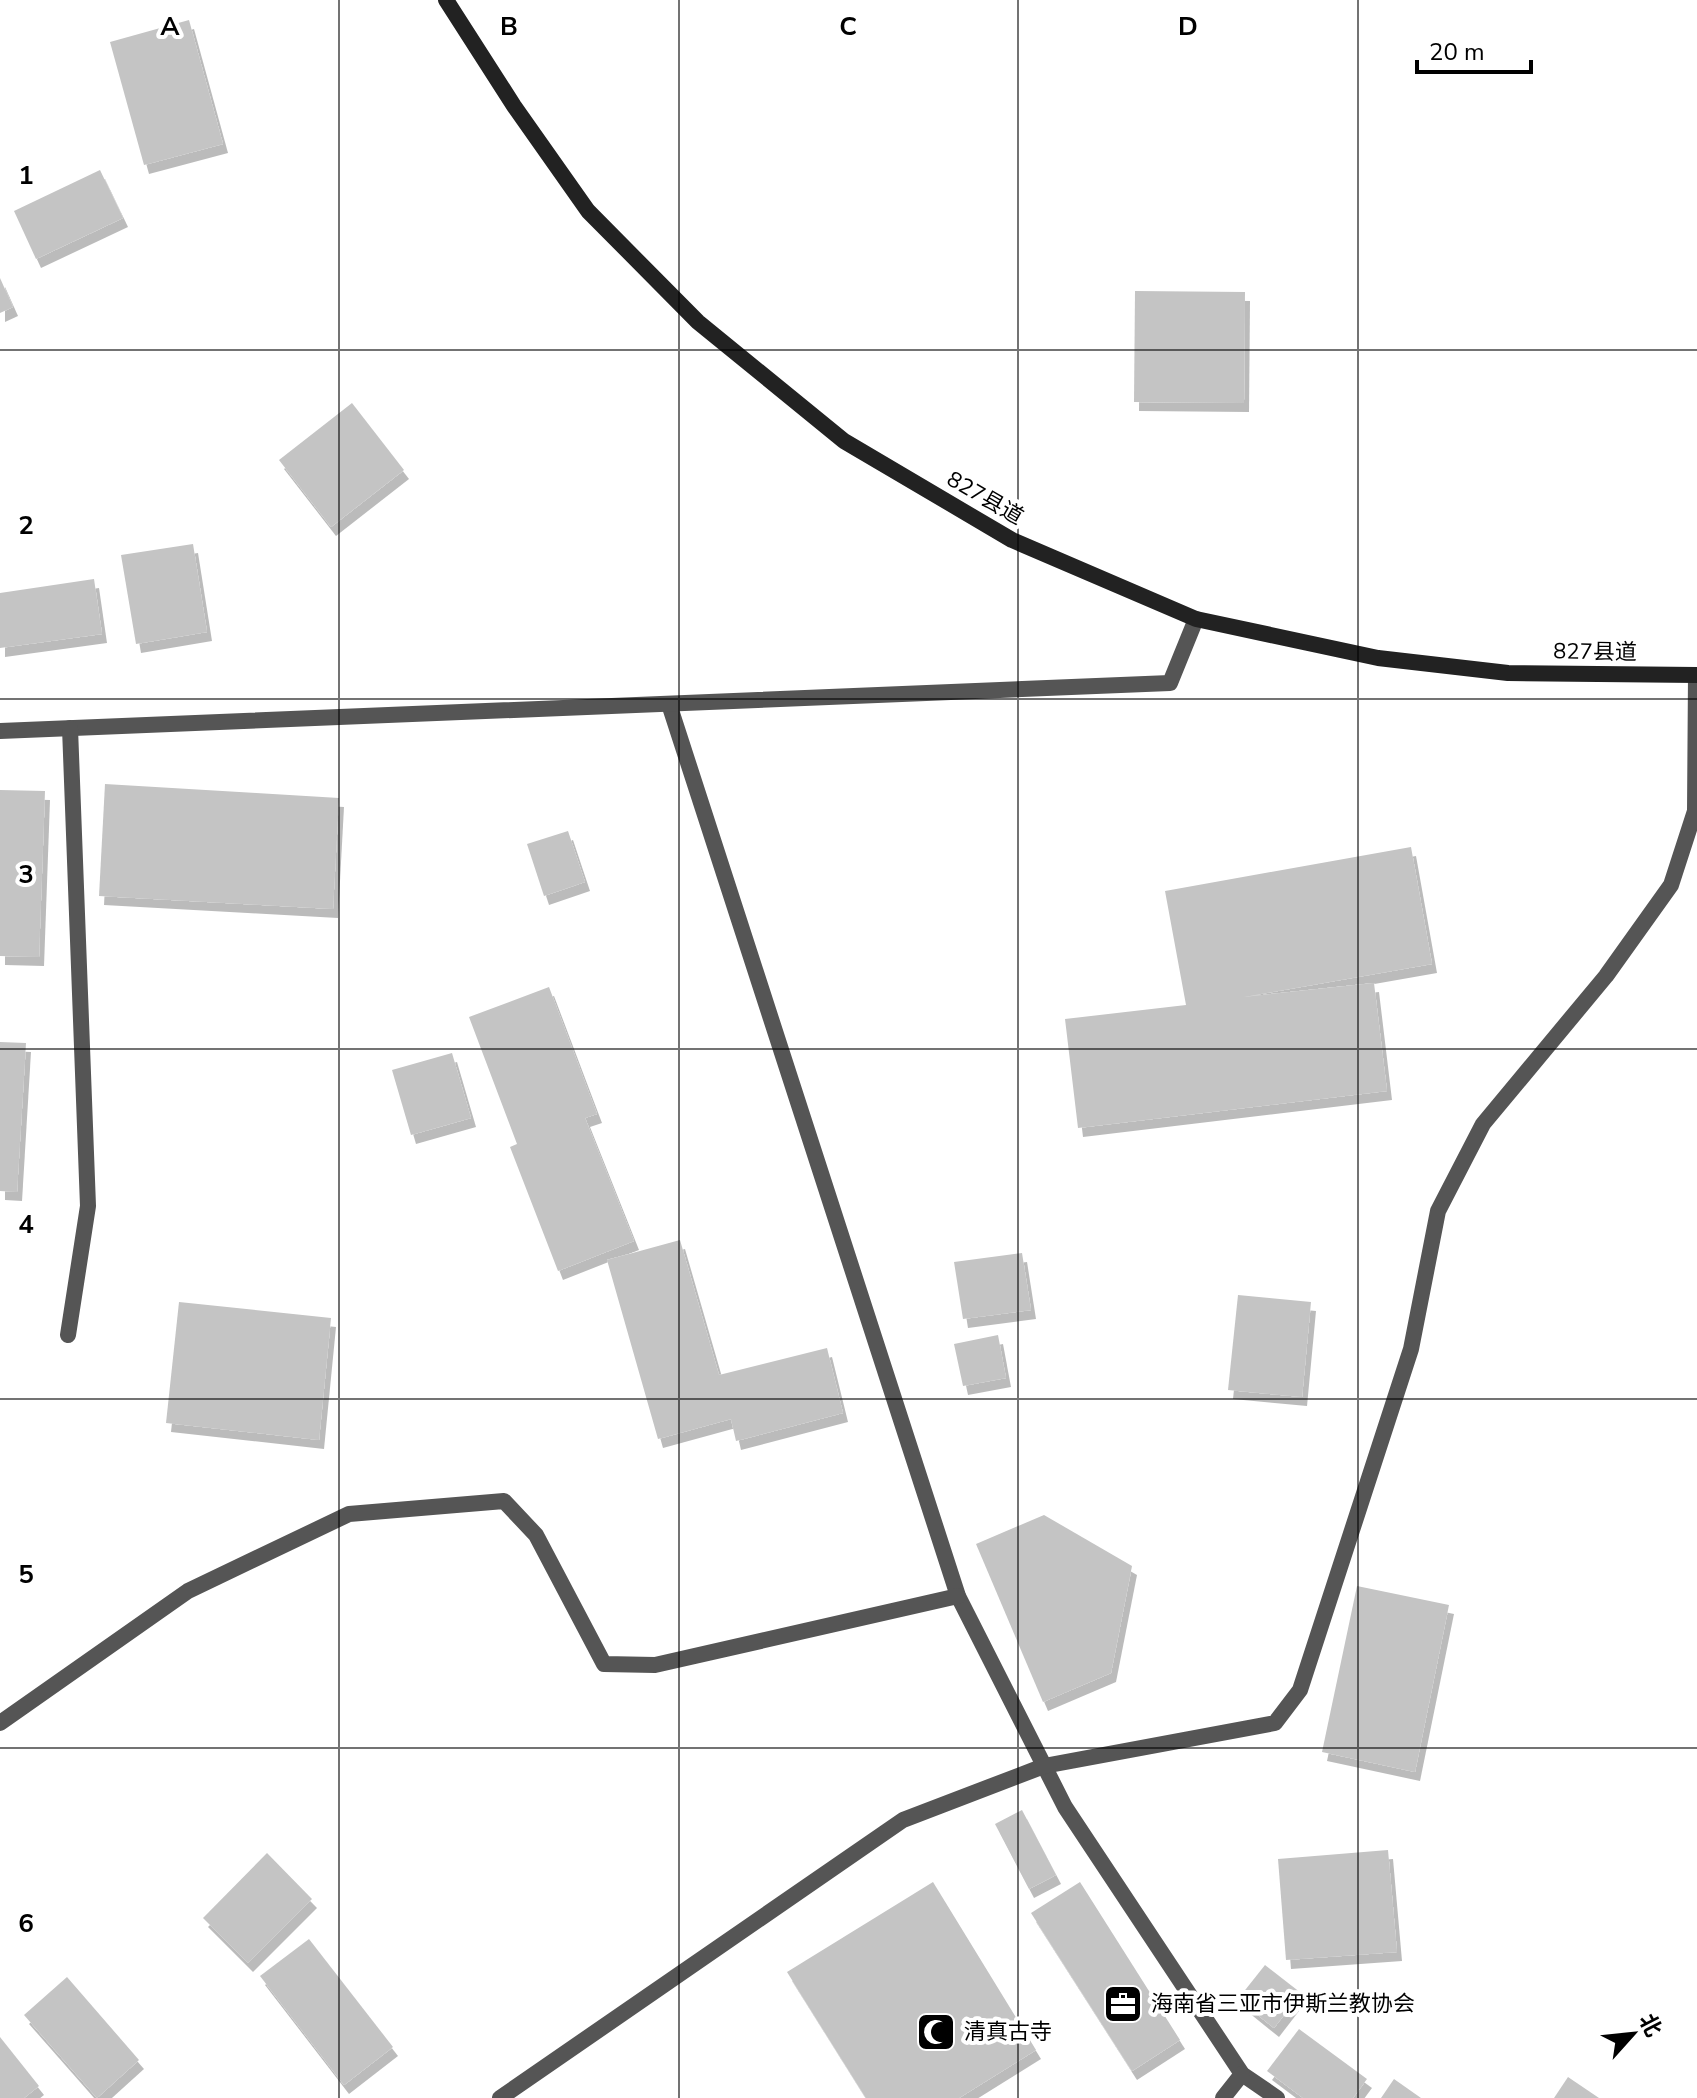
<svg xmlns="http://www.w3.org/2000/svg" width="1697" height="2098" font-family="'Nunito Sans','Noto Sans SC',sans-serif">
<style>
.building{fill:#c4c4c4;filter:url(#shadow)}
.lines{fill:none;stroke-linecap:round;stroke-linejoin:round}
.minor{stroke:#555;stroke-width:16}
.secondary{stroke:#222;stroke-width:16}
.grid{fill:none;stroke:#000;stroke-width:2;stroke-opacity:0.55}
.labels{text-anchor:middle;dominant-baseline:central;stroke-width:8;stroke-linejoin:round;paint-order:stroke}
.street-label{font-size:22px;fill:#000;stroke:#fff}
.poi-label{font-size:22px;fill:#000;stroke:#fff;text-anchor:start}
.grid-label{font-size:26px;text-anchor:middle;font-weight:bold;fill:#000;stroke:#fff;stroke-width:8;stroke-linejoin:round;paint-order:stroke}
</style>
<defs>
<filter id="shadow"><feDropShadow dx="5" dy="9" stdDeviation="0" flood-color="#0004"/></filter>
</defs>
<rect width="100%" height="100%" fill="#fff"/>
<g class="building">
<path d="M189,20L223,144L144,165L110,42Z"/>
<path d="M100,170L123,218L36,259L14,211Z"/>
<path d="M0,278L13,307L0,313Z"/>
<path d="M1135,291L1245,292L1244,403L1134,402Z"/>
<path d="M352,403L404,470L331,527L279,460Z"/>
<path d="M193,544L207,632L136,644L121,555Z"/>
<path d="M94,579L102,634L0,648V593Z"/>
<path d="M105,784L339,798L333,909L99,896Z"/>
<path d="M0,790L45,791L39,957L0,956Z"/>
<path d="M568,831L585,882L544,896L527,844Z"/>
<path d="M1411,847L1432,964L1244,997L1374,983L1387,1091L1078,1128L1065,1019L1186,1005L1165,891Z"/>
<path d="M549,987L597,1114L585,1118L634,1241L558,1271L510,1147L517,1144L469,1017Z"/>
<path d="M0,1042L26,1043L17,1192L0,1191Z"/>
<path d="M452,1053L471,1118L411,1135L392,1070Z"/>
<path d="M680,1240L719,1375L827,1348L843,1413L736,1441L731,1419L658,1439L607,1260Z"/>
<path d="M1022,1253L1031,1310L963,1319L954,1262Z"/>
<path d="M1238,1295L1311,1302L1302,1397L1228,1390Z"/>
<path d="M179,1302L331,1318L319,1440L166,1423Z"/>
<path d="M998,1335L1006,1378L963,1386L954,1344Z"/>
<path d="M1044,1515L1132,1566L1111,1673L1043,1702L976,1544Z"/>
<path d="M1357,1586L1449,1605L1415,1772L1322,1752Z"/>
<path d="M1022,1810L1056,1875L1029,1889L995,1824Z"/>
<path d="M1388,1850L1397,1952L1286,1960L1278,1859Z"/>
<path d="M267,1853L312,1899L248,1963L203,1918Z"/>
<path d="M933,1882L1036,2050L959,2098H866L787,1972Z"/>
<path d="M1080,1882L1180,2040L1132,2071L1031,1913Z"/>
<path d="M309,1939L393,2047L344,2085L260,1976Z"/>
<path d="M1265,1965L1301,1993L1274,2028L1238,1999Z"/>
<path d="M67,1977L139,2060L97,2098L24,2015Z"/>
<path d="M1299,2029L1367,2079L1353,2098H1303L1267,2071Z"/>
<path d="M0,2037L39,2086L24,2098H0Z"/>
<path d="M1568,2077L1599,2098H1554Z"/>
<path d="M1394,2079L1421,2098H1381Z"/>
</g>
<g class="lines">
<g class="minor">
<path d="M669,704L958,1596L1065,1807L1242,2074L1277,2098"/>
<path d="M0,731L1170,683L1196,619"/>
<path d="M68,1335L88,1206L70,728"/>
<path d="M0,1723L188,1591L349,1514L504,1501L536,1535L604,1664L655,1665L958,1596"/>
<path d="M500,2098L903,1820L1044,1766L1275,1723L1300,1690L1411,1349L1438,1211L1483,1124L1606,976L1671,885L1695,811L1696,675"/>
<path d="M1223,2098L1242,2074"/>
</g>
<path class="secondary" d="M446,0L514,106L588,211L698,322L844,441L1012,540L1196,619L1378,658L1508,673L1697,675"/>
</g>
<path class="grid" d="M339,0V2098M679,0V2098M1018,0V2098M1358,0V2098M0,350H1697M0,699H1697M0,1049H1697M0,1399H1697M0,1748H1697"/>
<defs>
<g id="office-square" transform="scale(2)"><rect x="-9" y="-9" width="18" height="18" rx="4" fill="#000" stroke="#fff"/><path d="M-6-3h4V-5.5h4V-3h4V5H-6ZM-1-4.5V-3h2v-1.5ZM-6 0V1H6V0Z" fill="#fff"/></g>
<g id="mosque-square" transform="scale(2)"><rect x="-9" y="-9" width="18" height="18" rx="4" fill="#000" stroke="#fff"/><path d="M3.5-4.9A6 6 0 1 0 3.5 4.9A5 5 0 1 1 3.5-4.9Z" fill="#fff"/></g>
</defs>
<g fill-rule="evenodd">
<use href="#office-square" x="1123" y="2004"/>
<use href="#mosque-square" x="936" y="2032"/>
</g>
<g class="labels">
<g class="street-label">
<text transform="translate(985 498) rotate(30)">827县道</text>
<text transform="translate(1595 652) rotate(1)">827县道</text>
</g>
<g class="poi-label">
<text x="1151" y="2004">海南省三亚市伊斯兰教协会</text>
<text x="964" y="2032">清真古寺</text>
</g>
</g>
<g class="grid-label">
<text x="170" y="35">A</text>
<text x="509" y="35">B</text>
<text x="848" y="35">C</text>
<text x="1188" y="35">D</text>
<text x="26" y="184">1</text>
<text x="26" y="534">2</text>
<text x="26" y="883">3</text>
<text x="26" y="1233">4</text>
<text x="26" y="1583">5</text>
<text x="26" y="1932">6</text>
</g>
<g transform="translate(1633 2034) rotate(63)" stroke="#ffffff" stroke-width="6" paint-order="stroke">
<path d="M0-6L14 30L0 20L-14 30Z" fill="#000000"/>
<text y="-12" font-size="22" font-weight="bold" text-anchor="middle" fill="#000000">北</text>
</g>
<path d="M1417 60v12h114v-12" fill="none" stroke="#000000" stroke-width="4"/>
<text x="1429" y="60" font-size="24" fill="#000000" stroke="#ffffff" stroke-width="6" paint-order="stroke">20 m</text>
</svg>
